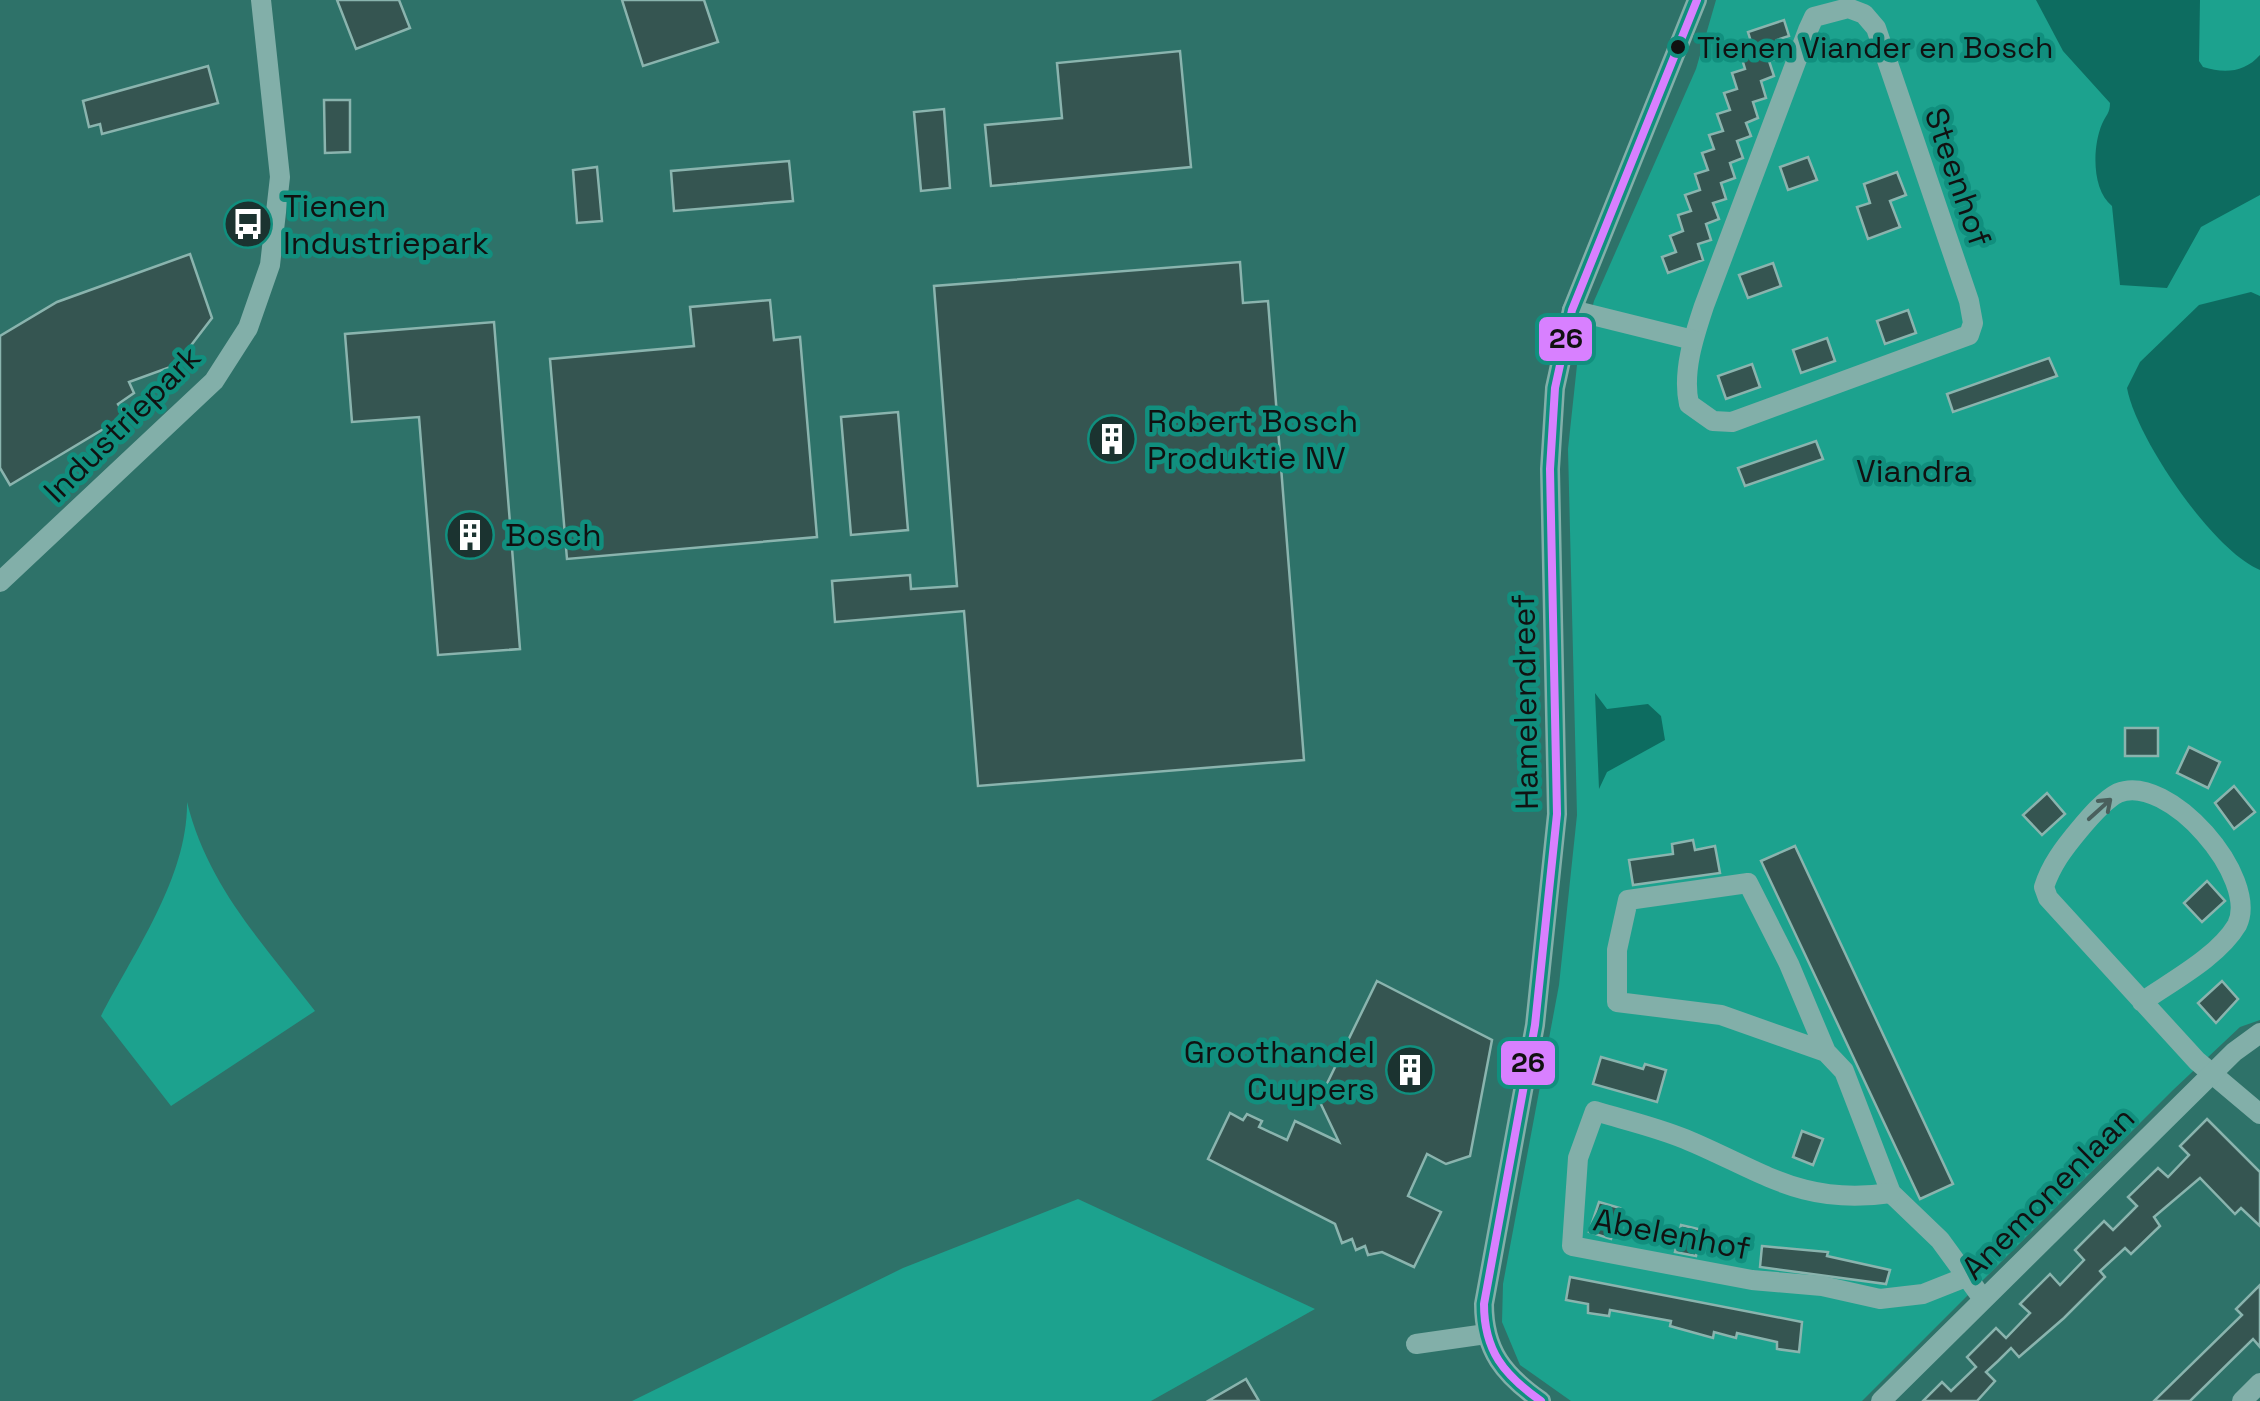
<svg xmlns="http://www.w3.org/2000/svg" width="2260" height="1401" font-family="'Space Grotesk',sans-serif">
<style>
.green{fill:#1ca28e}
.water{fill:#0d6c60}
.building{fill:#355551;stroke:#8ab4ae;stroke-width:2.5}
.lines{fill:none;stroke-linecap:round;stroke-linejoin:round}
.minor{stroke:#82afa9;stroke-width:20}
.bus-1-casing{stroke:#118f7e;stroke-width:15}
.bus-1{stroke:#d880ff;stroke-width:8}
.oneway{stroke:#4a605d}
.bus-dot{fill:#111;stroke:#118f7e;stroke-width:4}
.labels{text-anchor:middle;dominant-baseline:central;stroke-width:9;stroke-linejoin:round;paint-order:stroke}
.bus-label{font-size:30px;fill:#111;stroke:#118f7e;text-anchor:start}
.street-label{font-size:32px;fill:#111;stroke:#118f7e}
.poi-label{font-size:32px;fill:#111;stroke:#118f7e;text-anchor:start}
.park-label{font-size:32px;fill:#111;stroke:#118f7e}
.line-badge{stroke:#118f7e;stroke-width:4}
.pale-badge-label{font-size:28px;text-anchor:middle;font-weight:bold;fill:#111}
</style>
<rect width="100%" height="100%" fill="#2e7269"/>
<g class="green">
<path d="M1716,0H2260V1020L2240,1027L2173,1090L1862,1401H1571L1520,1365L1502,1322L1503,1284L1559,985L1577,815L1568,449L1577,365L1594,301L1696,69Z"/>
<path d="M187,802C208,887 263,943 315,1011L171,1106L101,1016C134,952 188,877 187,802Z"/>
<path d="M1078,1199L1315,1309L1151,1401H632L903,1268Z"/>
</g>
<g class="water">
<path d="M2036,0H2200L2199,61L2203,67C2225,74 2245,72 2260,55V195L2201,227L2167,288L2120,285L2112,206C2092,190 2092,148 2102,124C2106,115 2110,113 2110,103L2063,51Z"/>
<path d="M2251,292L2260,296V570C2213,551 2136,438 2127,388L2140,362L2199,305Z"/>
<path d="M1595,693L1607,709L1648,704L1661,716L1665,740L1607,772L1599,789Z"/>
</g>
<g class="building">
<path d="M337,0H399L410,28L356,49Z"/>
<path d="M622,0H704L718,42L643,66Z"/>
<path d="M1784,20L1789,36L1777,40L1781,57L1769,61L1774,76L1761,81L1766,98L1753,102L1758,118L1746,123L1751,136L1737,141L1743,158L1730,163L1735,178L1721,183L1726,199L1713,203L1719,219L1706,224L1711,240L1698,244L1703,260L1668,273L1662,257L1676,252L1670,236L1683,231L1678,215L1691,211L1685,195L1700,190L1695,174L1708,170L1702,153L1714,149L1709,135L1723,131L1717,114L1730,110L1724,93L1737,89L1732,73L1745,69L1740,52L1753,48L1748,32Z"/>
<path d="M1180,51L1191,167L991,186L985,125L1062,118L1057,63Z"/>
<path d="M208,66L218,103L102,134L100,124L89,127L83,101Z"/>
<path d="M324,100H350V152L325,153Z"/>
<path d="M944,109L950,188L921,191L914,112Z"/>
<path d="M1808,157L1817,180L1788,190L1780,167Z"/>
<path d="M789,161L793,201L674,211L671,171Z"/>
<path d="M597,167L602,221L577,223L573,170Z"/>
<path d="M1897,172L1906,195L1890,201L1900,227L1868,239L1857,207L1870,203L1864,184Z"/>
<path d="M190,254L212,318L176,365L129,382L134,393L118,404L125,416L10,485L0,468V336L57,302Z"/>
<path d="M1240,262L1243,303L1268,301L1304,760L978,786L964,611L835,622L832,581L910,575L911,589L957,586L934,286Z"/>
<path d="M1773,263L1781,286L1748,298L1739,275Z"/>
<path d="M770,300L774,340L800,337L817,537L567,559L550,359L694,346L690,307Z"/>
<path d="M1908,310L1916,333L1885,344L1877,321Z"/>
<path d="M494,322L520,649L438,655L419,417L352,422L345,334Z"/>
<path d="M1827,338L1835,361L1801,373L1793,350Z"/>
<path d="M2049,358L2057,376L1953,412L1947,394Z"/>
<path d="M1752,364L1760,387L1726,399L1718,376Z"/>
<path d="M898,412L908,530L851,535L841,417Z"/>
<path d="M1816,441L1823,459L1745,486L1738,468Z"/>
<rect x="2125" y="728" width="33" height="28"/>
<path d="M2189,747L2220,762L2208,788L2177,773Z"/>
<path d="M2234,786L2255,812L2234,829L2215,803Z"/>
<path d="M2047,793L2065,814L2042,835L2023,815Z"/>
<path d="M1693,840L1695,850L1715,846L1720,873L1633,885L1629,860L1673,854L1672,844Z"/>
<path d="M1795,846L1953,1184L1920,1199L1761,861Z"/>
<path d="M2207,881L2225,901L2202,922L2184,903Z"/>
<path d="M1377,981L1492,1040L1470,1156L1446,1164L1427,1154L1408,1196L1441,1212L1414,1267L1382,1252L1368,1255L1365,1246L1356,1250L1352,1239L1342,1243L1335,1224L1208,1159L1230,1113L1243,1120L1247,1114L1262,1121L1259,1127L1287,1140L1295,1121L1339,1142L1319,1100Z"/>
<path d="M2222,981L2238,999L2216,1023L2198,1003Z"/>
<path d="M1601,1057L1643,1069L1645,1064L1666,1070L1657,1102L1593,1084Z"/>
<path d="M2207,1119L2260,1172V1226L2241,1208L2235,1214L2200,1178L2154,1217L2160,1226L2131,1254L2125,1248L2100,1271L2105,1277L2064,1318L2019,1357L2011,1348L1998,1361L1986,1372L1995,1381L1977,1401H1923L1942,1382L1951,1391L1976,1367L1967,1357L1996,1328L2006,1338L2030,1313L2020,1304L2050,1274L2060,1285L2084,1260L2075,1250L2104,1221L2113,1230L2137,1206L2128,1197L2158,1168L2168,1177L2189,1155L2180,1146Z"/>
<path d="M1802,1131L1823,1139L1813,1165L1793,1157Z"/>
<path d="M1599,1202L1620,1208L1611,1239L1589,1232Z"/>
<path d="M1681,1225L1702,1230L1696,1256L1675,1252Z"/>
<path d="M1762,1246L1828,1252L1827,1256L1890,1270L1886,1284L1760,1267Z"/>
<path d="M1570,1277L1802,1322L1799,1352L1777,1349V1342L1737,1333L1736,1338L1714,1332L1713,1338L1670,1326L1671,1321L1610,1310L1609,1316L1588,1313V1304L1566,1300Z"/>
<path d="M2260,1285V1347L2253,1339L2190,1401H2154L2242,1315L2236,1309Z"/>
<path d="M1246,1379L1259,1401H1208Z"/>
</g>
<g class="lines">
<g class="minor">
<path d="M1848,8L1864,14L1876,28L1969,301L1973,323L1969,335L1732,422L1713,421L1689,404C1682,372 1694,336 1704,306L1808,30L1814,17Z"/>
<path d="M1572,310L1693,340"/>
<path d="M0,582L214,381L248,328L270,265L280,177L261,0"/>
<path d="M2142,1002C2172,981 2218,957 2237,925C2260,878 2168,772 2118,793C2104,800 2089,818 2079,830C2064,848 2051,865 2044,887L2048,898L2197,1061L2260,1114"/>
<path d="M1826,1052L1721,1015L1617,1002V950L1628,900L1748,883L1789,964L1826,1052L1844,1071L1891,1193L1940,1240L1983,1299"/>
<path d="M1891,1193C1801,1206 1762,1171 1685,1139C1656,1127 1625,1120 1595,1111L1578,1158L1572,1246L1752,1280L1822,1286L1880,1299L1923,1294L1966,1277"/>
<path d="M1416,1344L1486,1334"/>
<path d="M1541,1401C1504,1375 1484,1351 1484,1304L1535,1025L1557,814L1550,469L1555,388L1572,310L1697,0"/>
<path d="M1881,1401L2234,1052L2260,1033"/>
<path d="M2242,1401L2260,1383"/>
</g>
<g class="bus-1-casing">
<path id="bus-1" d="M1541,1401C1504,1375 1484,1351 1484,1304L1535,1025L1557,814L1550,469L1555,388L1572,310L1697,0"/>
</g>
<use href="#bus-1" class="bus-1"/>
</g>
<defs><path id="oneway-shaft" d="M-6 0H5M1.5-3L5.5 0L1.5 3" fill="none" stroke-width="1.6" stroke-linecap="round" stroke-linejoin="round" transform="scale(2.5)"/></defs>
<use class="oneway" href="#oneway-shaft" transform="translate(2100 809) rotate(-42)"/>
<defs>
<g id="bus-disc" transform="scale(2.5)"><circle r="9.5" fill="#1b3330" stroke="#118f7e"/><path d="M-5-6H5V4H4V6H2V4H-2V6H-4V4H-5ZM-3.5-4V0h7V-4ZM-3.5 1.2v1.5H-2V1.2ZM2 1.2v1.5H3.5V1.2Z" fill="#fff"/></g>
<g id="building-disc" transform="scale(2.5)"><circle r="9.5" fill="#1b3330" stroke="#118f7e"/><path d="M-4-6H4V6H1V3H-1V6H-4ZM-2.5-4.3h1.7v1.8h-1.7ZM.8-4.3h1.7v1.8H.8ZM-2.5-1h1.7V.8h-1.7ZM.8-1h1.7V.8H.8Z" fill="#fff"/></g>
</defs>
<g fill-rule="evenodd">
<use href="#bus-disc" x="248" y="224"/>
<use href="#building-disc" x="1112" y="439"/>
<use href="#building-disc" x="470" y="535"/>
<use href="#building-disc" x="1410" y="1070"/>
</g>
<circle class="bus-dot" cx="1678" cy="47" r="9"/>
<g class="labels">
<g class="bus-label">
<text x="1697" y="47">Tienen Viander en Bosch</text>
</g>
<g class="street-label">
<text transform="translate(1958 177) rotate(71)">Steenhof</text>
<text transform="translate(122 424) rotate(-45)">Industriepark</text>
<text transform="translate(1525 702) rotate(-91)">Hamelendreef</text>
<text transform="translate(2048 1193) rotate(-45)">Anemonenlaan</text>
<text transform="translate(1672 1234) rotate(11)">Abelenhof</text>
</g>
<g class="poi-label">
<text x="283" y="206">Tienen<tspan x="283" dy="37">Industriepark</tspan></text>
<text x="1147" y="421">Robert Bosch<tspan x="1147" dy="37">Produktie NV</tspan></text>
<text x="505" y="535">Bosch</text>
<text x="1375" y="1052" text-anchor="end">Groothandel<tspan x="1375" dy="37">Cuypers</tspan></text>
</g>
<g class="park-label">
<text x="1914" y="471">Viandra</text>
</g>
</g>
<g class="line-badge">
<rect x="1537" y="315" width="57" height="48" rx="10" fill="#d880ff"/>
<rect x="1499" y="1039" width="58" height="48" rx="10" fill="#d880ff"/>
</g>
<g class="pale-badge-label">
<text x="1566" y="348">26</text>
<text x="1528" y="1072">26</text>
</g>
</svg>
